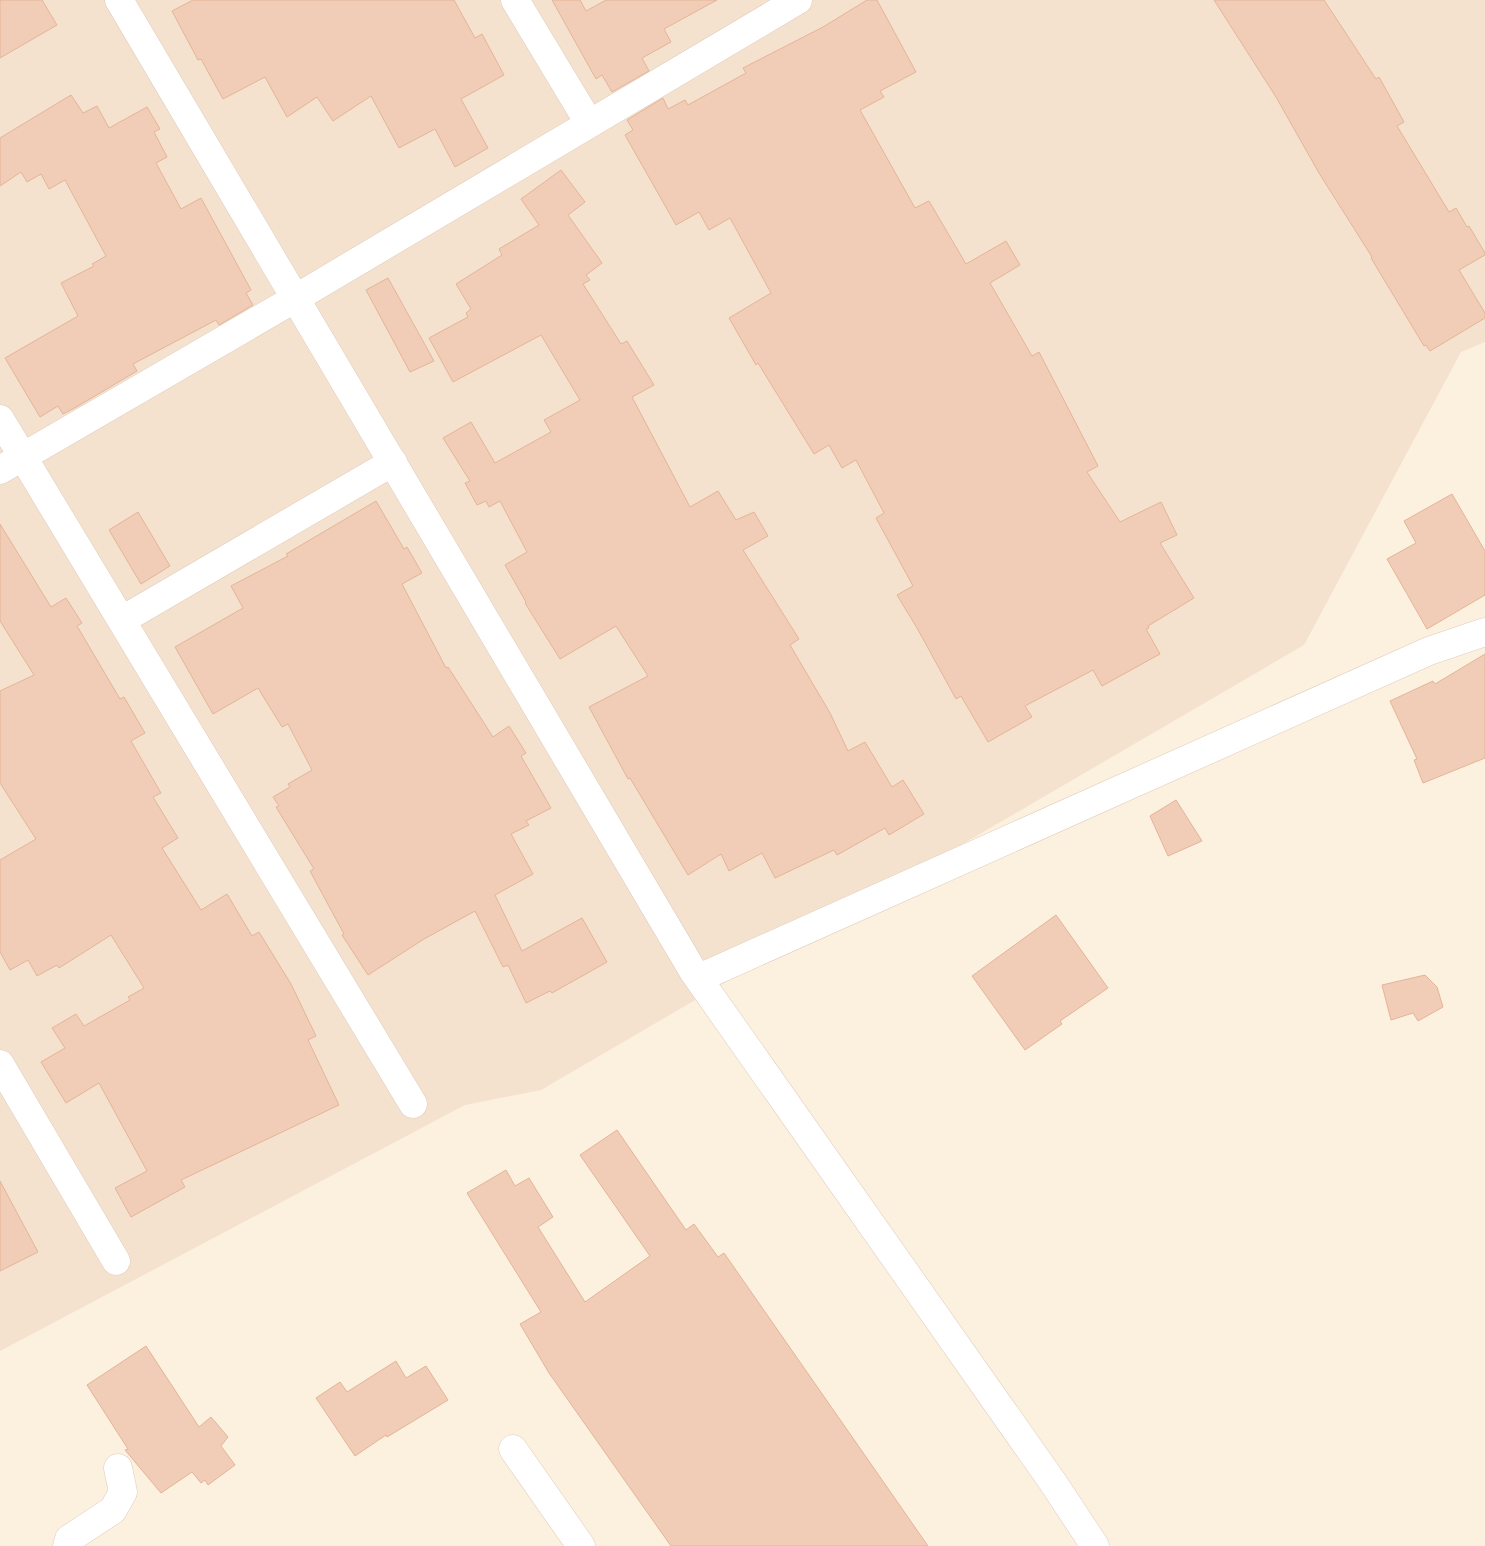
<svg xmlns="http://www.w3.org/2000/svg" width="1485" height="1546" font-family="Roboto,sans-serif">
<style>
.residential{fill:#f4e2ce}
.building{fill:#f1cdb7;stroke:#e4b497}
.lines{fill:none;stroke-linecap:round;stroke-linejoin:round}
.minor-casing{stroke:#e0ccbc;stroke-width:29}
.minor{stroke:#fff;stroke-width:28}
</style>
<rect width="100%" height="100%" fill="#fcf0df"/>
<path class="residential" d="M0,0H1485V342L1461,352L1304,645L541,1090L465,1105L0,1351Z"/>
<g class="building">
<path d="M0,0H42L57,25L0,58Z"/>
<path d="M193,0H454L475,38L482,34L504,75L461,99L488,148L455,167L435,129L399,148L371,96L333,121L317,97L287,117L265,77L223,99L201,59L198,60L172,11Z"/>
<path d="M552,0H580L586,11L606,0H717L664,29L671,42L642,58L649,71L612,92L602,75L596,79Z"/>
<path d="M867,0H877L916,72L880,91L884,97L860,110L915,208L929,201L966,264L1006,241L1020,265L990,283L1032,356L1039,352L1098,466L1087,472L1120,522L1161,502L1177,535L1160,543L1194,598L1148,626L1149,628L1146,629L1160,654L1102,686L1093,670L1025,706L1032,717L988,742L961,696L956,699L917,628L897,595L913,586L876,518L884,513L856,460L842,468L829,445L814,454L758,363L756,365L729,318L771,293L730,218L709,230L699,212L676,225L625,135L633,130L627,120L663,98L668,109L685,100L688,105L746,73L743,68L823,27Z"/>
<path d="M1214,0H1324L1376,79L1379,77L1404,122L1397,126L1449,212L1456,208L1467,227L1469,226L1485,253V255L1459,270L1485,313V318L1430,351L1426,345L1424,346L1371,258L1372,257L1319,173L1276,97Z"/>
<path d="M71,95L83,113L97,106L109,128L147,107L160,129L154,132L167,157L156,163L181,209L201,198L251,290L246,293L253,305L219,325L216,320L133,364L137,371L78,406L63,414L58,406L40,417L5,358L78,316L61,283L94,266L92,264L106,256L65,180L49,189L41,174L27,182L21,172L0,186V138Z"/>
<path d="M561,170L585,202L568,215L602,263L586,275L590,280L583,284L621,344L627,341L654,385L632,397L690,507L718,491L736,520L754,512L768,536L743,550L799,639L790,645L830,713L848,751L865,742L892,787L903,780L924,814L889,835L885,828L837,855L834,850L775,878L762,853L729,871L721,854L688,875L630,778L628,779L589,707L648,676L616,626L560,659L525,603L526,602L505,565L527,552L500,501L489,507L486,501L477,505L465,483L470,481L443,438L471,422L495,463L551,432L544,420L580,400L541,335L453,382L429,338L468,317L466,313L471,309L456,284L502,255L499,249L539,225L521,199Z"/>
<path d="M388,278L434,361L410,372L366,290Z"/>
<path d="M1452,494L1485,551V595L1427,629L1387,559L1416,543L1404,521Z"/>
<path d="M376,501L404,549L407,547L422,573L402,584L446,668L448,667L493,737L509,726L526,753L521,756L551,808L526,821L529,825L511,834L533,874L495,895L522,951L582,918L607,962L552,993L550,991L526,1003L508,965L503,967L475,911L424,939L368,975L342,935L344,934L310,871L314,869L276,807L279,806L273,797L290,787L288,784L312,770L288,724L282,727L258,688L213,714L175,647L243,608L231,586L288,556L286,554Z"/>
<path d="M138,512L170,566L141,584L109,530Z"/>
<path d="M0,524L51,607L66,598L82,623L77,626L120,699L124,697L145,733L131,741L161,793L153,797L178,838L162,848L201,910L227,894L252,936L259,932L291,984L316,1036L308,1040L339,1105L181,1180L185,1187L131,1217L115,1188L147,1171L99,1083L66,1103L41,1062L65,1048L52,1028L76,1014L84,1026L130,1000L128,997L144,988L111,935L59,968L57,965L37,976L28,960L10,970L0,952V860L36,839L0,783V691L34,675L0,621Z"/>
<path d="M1485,654V758L1423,783L1414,760L1417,759L1390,701L1433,681L1435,684Z"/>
<path d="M1176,800L1202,841L1168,856L1150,816Z"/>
<path d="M1056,915L1108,988L1060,1021L1062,1024L1025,1050L972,976Z"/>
<path d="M1425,975L1437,987L1443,1007L1418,1021L1413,1013L1391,1020L1382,985Z"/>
<path d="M617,1130L686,1230L694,1224L718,1257L724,1253L928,1546H671L549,1373L520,1324L541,1312L467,1193L506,1170L515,1186L529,1178L553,1217L538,1227L585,1302L650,1256L580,1155Z"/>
<path d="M0,1181L38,1252L0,1271Z"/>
<path d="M146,1346L199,1427L211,1417L228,1437L221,1446L235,1465L208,1485L205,1480L201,1483L192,1472L161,1493L125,1450L128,1449L87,1385Z"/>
<path d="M396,1361L406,1378L426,1366L448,1400L387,1437L386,1435L355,1456L316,1398L340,1382L347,1392Z"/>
</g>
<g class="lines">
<g class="minor-casing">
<g id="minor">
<path d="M119,0L693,971L1052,1481L1095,1546"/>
<path d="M515,0L589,123"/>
<path d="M0,419L413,1104"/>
<path d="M0,470L296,298L798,0"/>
<path d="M122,620L393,462"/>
<path d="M699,978L1429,651L1485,632"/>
<path d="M0,1064L116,1261"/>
<path d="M513,1449L581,1546"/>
<path d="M67,1546L69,1539L113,1510L123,1492L118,1468"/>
</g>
</g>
<use href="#minor" class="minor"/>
</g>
</svg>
